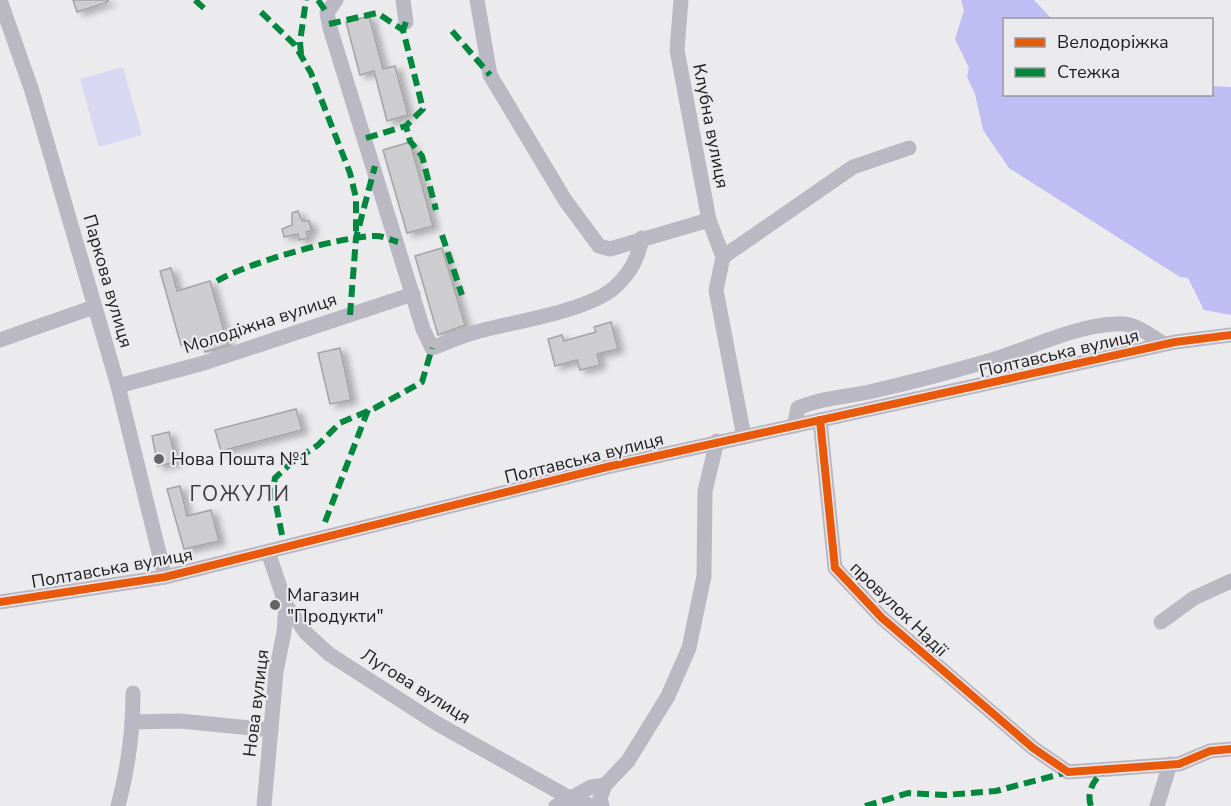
<svg xmlns="http://www.w3.org/2000/svg" width="1231" height="806" font-family="'Nunito Sans',sans-serif">
<style>
.green{fill:#d8d8f2}
.water{fill:#c0bdf4}
.building{fill:#cdcdcf;stroke:#a4a4a6;stroke-width:1.5;filter:url(#shadow)}
.lines{fill:none;stroke-linecap:round;stroke-linejoin:round}
.minor{stroke:#b9b8c3;stroke-width:15}
.quiet{stroke:#00873e;stroke-width:6;stroke-dasharray:12 6;stroke-linecap:butt}
.cycleway-casing{stroke:#eaeaee;stroke-width:11}
.cycleway{stroke:#e8590c;stroke-width:8}
.poi-dot{fill:#656566;stroke:#eaeaee;stroke-width:2}
.labels{text-anchor:middle;dominant-baseline:central;stroke-width:4.5;stroke-linejoin:round;paint-order:stroke}
.street-label{font-size:18px;fill:#1d1d1e;stroke:#eaeaee}
.poi-label{font-size:18px;fill:#1d1d1e;stroke:#eaeaee;text-anchor:start}
.quarter-label{font-size:21px;letter-spacing:1.5px;fill:#3e3e41;stroke:#eaeaee}
</style>
<defs>
<filter id="shadow"><feDropShadow dx="6" dy="3.5" stdDeviation="3" flood-color="#0004"/></filter>
</defs>
<rect width="100%" height="100%" fill="#ebebed"/>
<path class="green" d="M123,67L142,135L99,147L80,79Z"/>
<path class="water" d="M961,0H1034L1052,19L1004,20V94H1212V86L1231,87V315L1204,310L1188,278L1180,277L1009,168L983,130L975,94L967,77L969,68L955,39L964,10Z"/>
<g class="building">
<path d="M73,0H108V2L77,12Z"/>
<path d="M369,16L383,69L395,66L408,115L387,121L374,71L360,75L346,22Z"/>
<path d="M410,142L433,226L407,233L383,150Z"/>
<path d="M298,211L302,221H309L312,230L306,232L308,238L299,240L298,234L284,237L282,229L292,225V213Z"/>
<path d="M442,248L465,325L438,335L415,256Z"/>
<path d="M171,268L177,291L210,281L228,345L205,352L201,339L181,345L160,271Z"/>
<path d="M611,322L618,349L597,354L600,365L580,370L577,360L555,366L548,339L562,335L564,341L596,332L594,327Z"/>
<path d="M340,348L351,400L330,404L318,353Z"/>
<path d="M296,409L302,430L221,451L215,430Z"/>
<path d="M169,432L176,462L158,466L152,436Z"/>
<path d="M180,486L187,516L211,510L219,541L184,549L167,489Z"/>
</g>
<g class="lines">
<g class="minor">
<path d="M0,0L32,91L118,386L165,577"/>
<path d="M336,0L327,13L330,28L423,329L432,348C446,343 461,336 476,332C511,322 591,311 616,286C631,272 638,258 642,238"/>
<path d="M403,0L406,22"/>
<path d="M477,0L490,75L565,200L599,246L610,249L709,220"/>
<path d="M681,0L677,50L709,220L723,257L716,290L744,437"/>
<path d="M723,257L853,167L909,148"/>
<path d="M0,340L94,307"/>
<path d="M118,386L204,363L413,294"/>
<path d="M820,420L835,568L882,618L1033,748L1068,772L1179,764L1210,751L1231,749"/>
<path d="M794,426L798,408C821,398 845,397 869,392C908,383 947,373 985,362C1028,350 1071,326 1116,324C1137,322 1147,335 1165,344"/>
<path d="M268,552L286,605L306,633L329,654L436,723L568,797L592,806"/>
<path d="M0,602L165,577L607,467L1175,342L1231,335"/>
<path d="M1161,622L1194,598L1231,581"/>
<path d="M133,722L180,721L271,730"/>
<path d="M118,806C128,769 133,731 133,693"/>
<path d="M264,806L276,672L284,632L286,605"/>
<path d="M556,806L591,787L605,785"/>
<path d="M602,806L600,798L605,785L628,761L668,696L689,648L704,576L705,491L717,441"/>
<path d="M1157,806L1170,764"/>
</g>
<g class="quiet">
<path d="M195,0L208,12"/>
<path d="M318,0L327,13"/>
<path d="M261,12L295,45L311,73L350,173L356,198V238"/>
<path d="M406,22L403,30L423,109L406,126L410,141L422,156L436,210"/>
<path d="M329,24L377,13L403,30"/>
<path d="M452,31L490,75"/>
<path d="M301,54L300,42L306,0"/>
<path d="M366,138L406,126"/>
<path d="M442,235L462,295"/>
<path d="M217,281C247,263 341,236 376,236C383,236 391,240 398,242"/>
<path d="M350,315L356,238L375,166"/>
<path d="M325,522L368,410"/>
<path d="M282,535L273,489L275,478L291,463L318,445L340,423L375,408L422,382L432,348"/>
<path d="M865,806L908,793L945,795L996,791L1068,772"/>
<path d="M1091,806C1086,792 1094,779 1105,770"/>
</g>
<g class="cycleway-casing">
<g id="cycleway">
<path d="M820,420L835,568L882,618L1033,748L1068,772L1179,764L1210,751L1231,749"/>
<path d="M0,602L165,577L607,467L1175,342L1231,335"/>
</g>
</g>
<use href="#cycleway" class="cycleway"/>
</g>
<g class="poi-dot">
<circle cx="159" cy="459" r="6"/>
<circle cx="275" cy="605" r="6"/>
</g>
<g class="labels">
<g class="street-label">
<text transform="translate(711 126) rotate(79)">Клубна вулиця</text>
<text transform="translate(108 281) rotate(74)">Паркова вулиця</text>
<text transform="translate(260 323) rotate(-18)">Молодіжна вулиця</text>
<text transform="translate(1059 353) rotate(-13)">Полтавська вулиця</text>
<text transform="translate(584 458) rotate(-14)">Полтавська вулиця</text>
<text transform="translate(112 568) rotate(-10)">Полтавська вулиця</text>
<text transform="translate(899 609) rotate(44)">провулок Надії</text>
<text transform="translate(416 686) rotate(32)">Лугова вулиця</text>
<text transform="translate(256 703) rotate(-83)">Нова вулиця</text>
</g>
<g class="poi-label">
<text x="171" y="459">Нова Пошта №1</text>
<text x="287" y="595">Магазин<tspan x="287" dy="21">"Продукти"</tspan></text>
</g>
<g class="quarter-label">
<text x="240" y="494">ГОЖУЛИ</text>
</g>
</g>
<rect x="1003" y="18" width="210" height="78" fill="#eaeaee" stroke="#98989b" stroke-width="1.5"/>
<rect x="1015" y="38" width="30" height="9" fill="#e8590c" stroke="#98989b" stroke-width="1.5"/>
<text x="1057" y="48" font-size="18" fill="#1d1d1e">Велодоріжка</text>
<rect x="1015" y="68" width="30" height="9" fill="#00873e" stroke="#98989b" stroke-width="1.5"/>
<text x="1057" y="78" font-size="18" fill="#1d1d1e">Стежка</text>
</svg>
